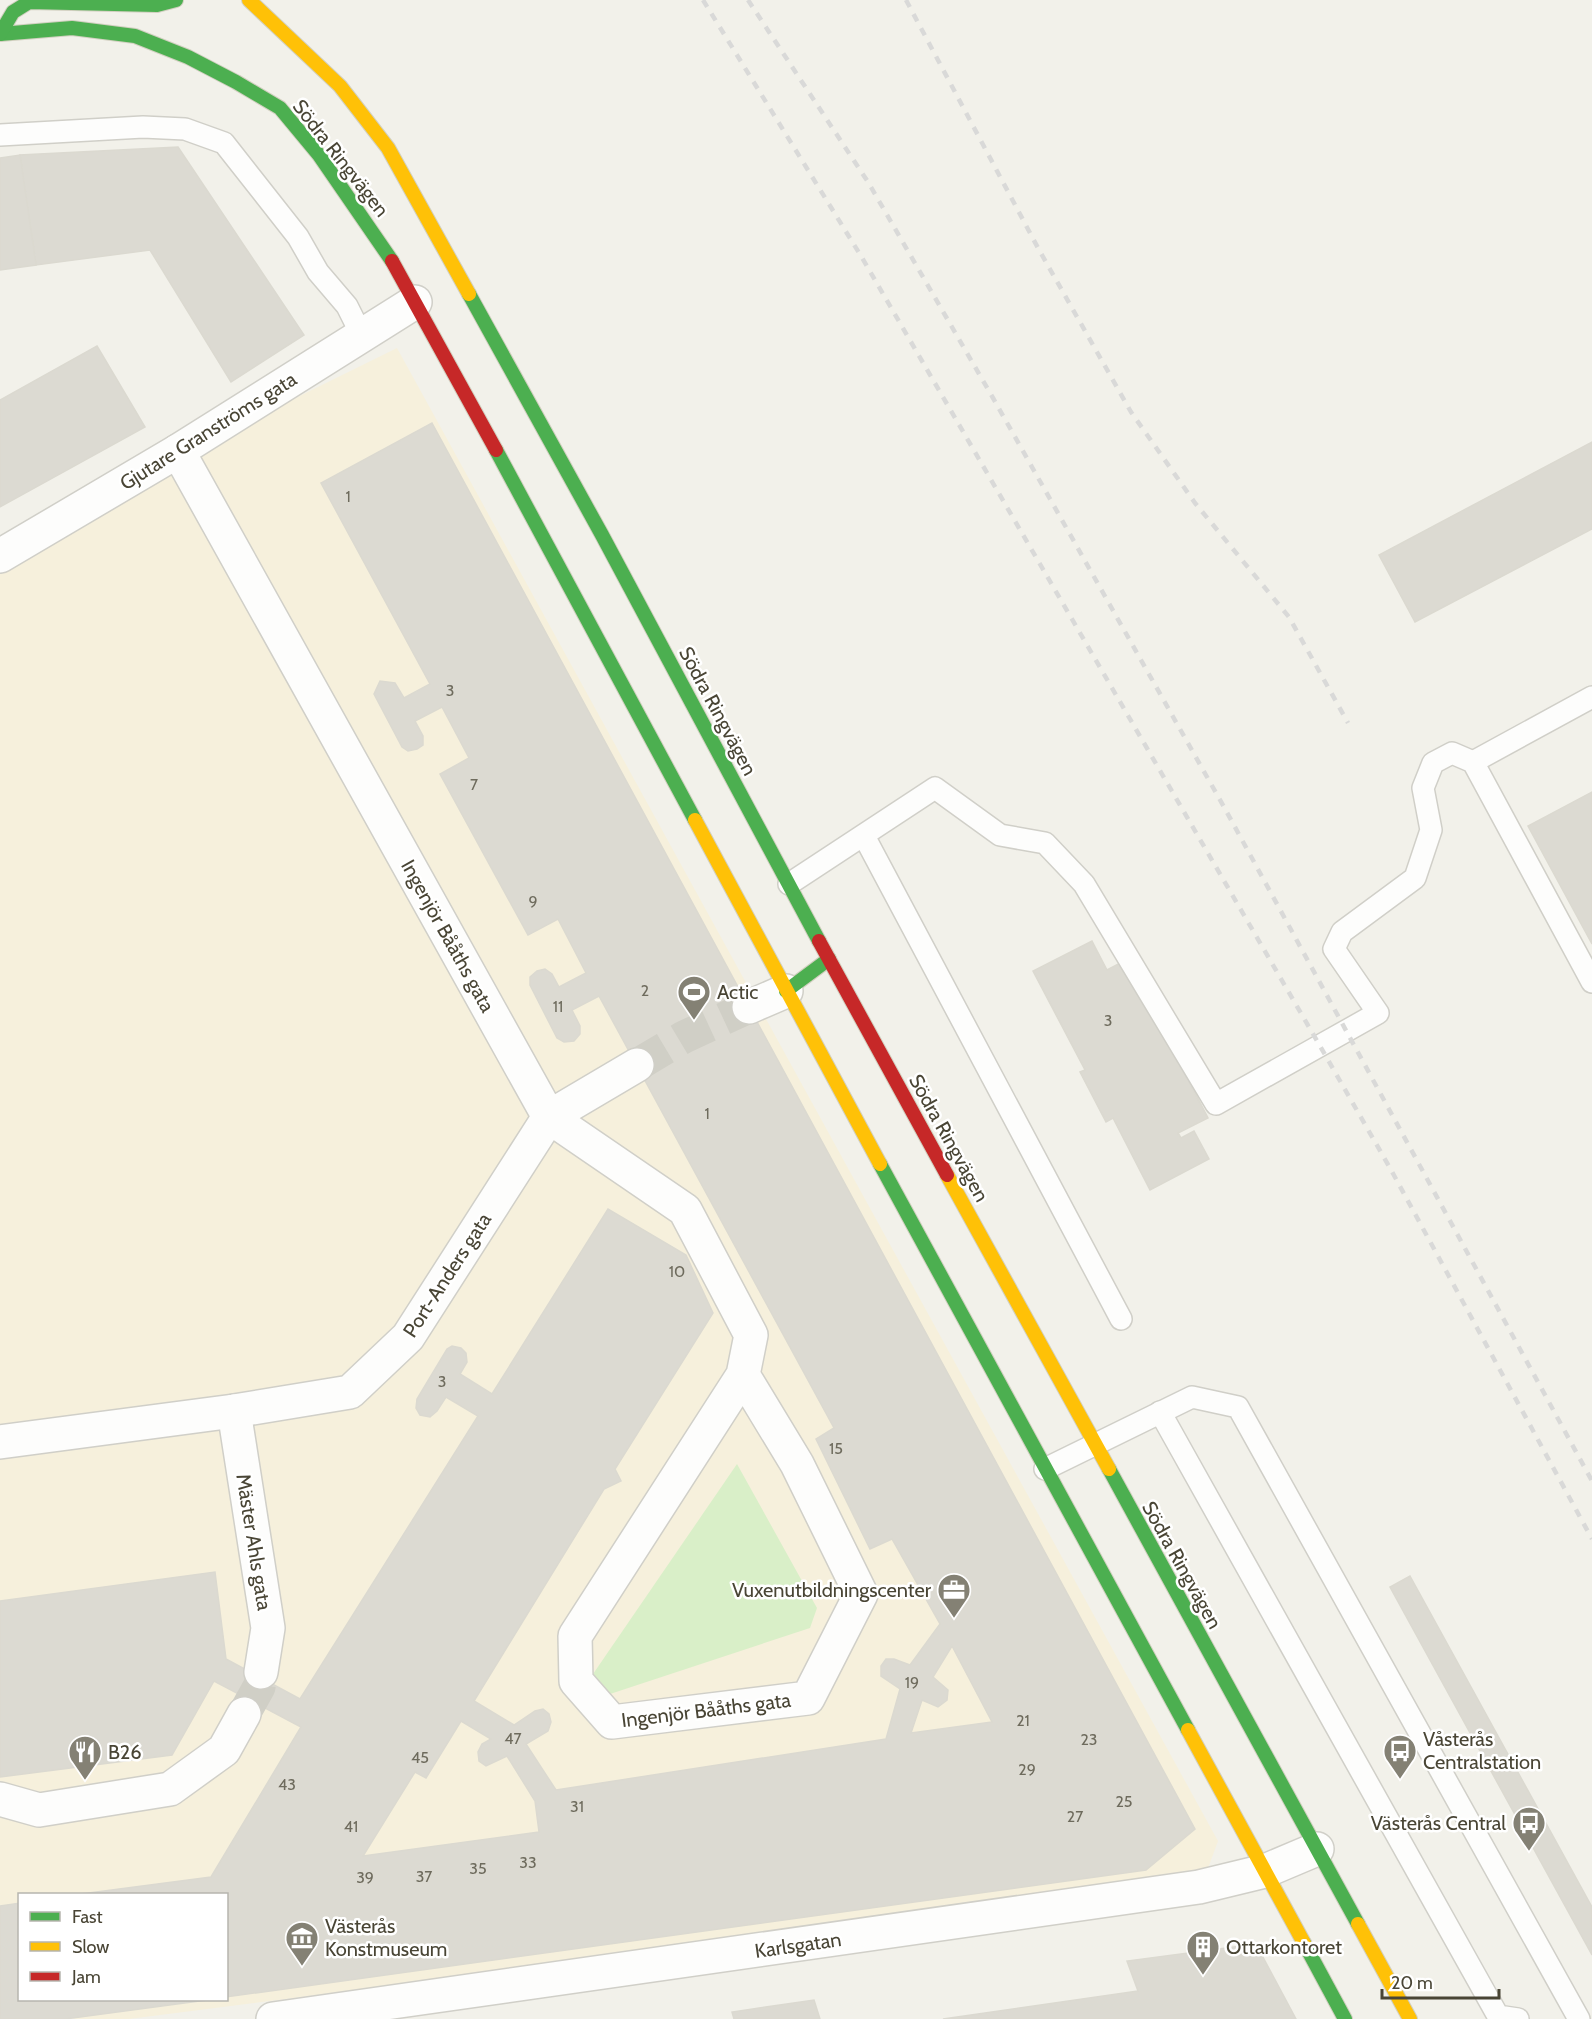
<svg xmlns="http://www.w3.org/2000/svg" width="1592" height="2019" font-family="Cabin,sans-serif">
<style>
.commercial{fill:#f6f0dc;fill-rule:evenodd}
.green{fill:#d9efc8}
.building{fill:#dcdad2;stroke:#dbd9d0;stroke-width:1.5;fill-rule:evenodd}
.lines{fill:none;stroke-linecap:round;stroke-linejoin:round}
.street-tunnel{stroke:#d0cfc6;stroke-width:33;stroke-dasharray:33 16;stroke-linecap:butt}
.lane-casing{stroke:#d0cfc8;stroke-width:24}
.street-casing{stroke:#d0cfc8;stroke-width:36}
.fast-casing{stroke:#d2d0c0;stroke-width:16}
.slow-casing{stroke:#d2d0c0;stroke-width:16}
.jam-casing{stroke:#d2d0c0;stroke-width:16}
.lane{stroke:#fdfdfc;stroke-width:21}
.street{stroke:#fdfdfc;stroke-width:33}
.fast{stroke:#4caf50;stroke-width:14}
.slow{stroke:#ffc107;stroke-width:14}
.jam{stroke:#c62828;stroke-width:14}
.rail{stroke:#d9d9d8;stroke-width:4.5;stroke-dasharray:8 8;stroke-linecap:butt}
.labels{text-anchor:middle;dominant-baseline:central;stroke-width:5;stroke-linejoin:round;paint-order:stroke}
.number-label{font-size:16px;fill:#6e6b5d}
.street-label{font-size:20px;fill:#494535;stroke:#fff}
.poi-label{font-size:20px;fill:#494535;stroke:#fff;text-anchor:start}
</style>
<rect width="100%" height="100%" fill="#f2f1ea"/>
<path class="commercial" d="M397,348L1218,1841L1203,1882L129,2019H0V544ZM20,1894H226V2000H20Z"/>
<path class="green" d="M737,1464L817,1608L810,1628L607,1695L593,1674Z"/>
<g class="building">
<path d="M178,147L304,335L231,382L150,250L36,265L20,155Z"/>
<path d="M20,155L36,265L0,270V158Z"/>
<path d="M97,346L145,427L0,507V400Z"/>
<path d="M432,423L1195,1829L1146,1870L226,1997V1894H81L211,1877L301,1727L214,1681L172,1755L0,1777V1601L215,1572L226,1659L300,1699L478,1416L446,1397L437,1411L430,1417L420,1415L416,1408L417,1399L447,1349L452,1346L461,1348L466,1353L467,1362L460,1374L492,1394L608,1209L686,1255L713,1313L615,1469L621,1481L604,1489L474,1701L514,1725L535,1711L543,1709L549,1714L551,1722L548,1731L526,1744L556,1790L886,1739L900,1689L881,1676V1666L886,1659H894L910,1665L940,1624L892,1539L870,1549L816,1439L834,1428L599,996L572,1010L580,1026V1034L574,1041L564,1042L557,1038L530,985V977L537,971L545,969L552,974L559,987L586,973L558,919L528,935L440,774L469,758L442,707L415,721L423,736V745L417,749L408,751L402,747L374,694L380,681L395,683L404,698L430,684L321,483ZM952,1646L992,1722L911,1733L922,1700L938,1707L947,1700L948,1690L933,1677ZM461,1721L491,1739L482,1744L478,1752L479,1761L486,1766L507,1756L535,1801L539,1832L363,1856L415,1772L426,1778Z"/>
<path d="M1592,442V529L1415,622L1379,555Z"/>
<path d="M1592,792V944L1528,826Z"/>
<path d="M1092,941L1107,970L1126,960L1208,1118L1178,1133L1181,1138L1194,1131L1209,1159L1150,1190L1113,1118L1106,1122L1080,1072L1085,1070L1033,971Z"/>
<path d="M1410,1576L1592,1907V1955L1390,1587Z"/>
<path d="M20,1903V2000H207L65,2019H0V1906Z"/>
<path d="M1256,1944L1296,2019H943L1138,1991L1127,1961Z"/>
<path d="M814,2000L820,2019H734L732,2012Z"/>
</g>
<g class="lines">
<g class="street-tunnel">
<path d="M637,1065L684,1037L749,1007"/>
<path d="M244,1714L259,1687L261,1672"/>
</g>
<g class="lane-casing">
<g id="lane">
<path d="M0,135L143,127L185,129L224,143L298,237L318,272L347,306L362,336"/>
<path d="M1473,762L1592,697"/>
<path d="M864,836L1121,1319"/>
<path d="M789,884L935,788L1000,835L1045,843L1084,884L1216,1104L1378,1013L1334,949L1342,932L1415,878L1431,830L1423,788L1433,763L1452,753L1473,762L1592,982"/>
<path d="M1160,1412L1498,2016L1518,2019"/>
<path d="M1045,1469L1192,1397L1238,1407L1579,2019"/>
</g>
</g>
<g class="street-casing">
<g id="street">
<path d="M178,451L549,1117L685,1210L751,1335L743,1375L797,1464L861,1594L808,1698L612,1722L576,1681L575,1636L743,1375"/>
<path d="M0,556L178,451L415,302"/>
<path d="M749,1007L786,991"/>
<path d="M234,1411L268,1628L261,1672"/>
<path d="M0,1442L234,1411L350,1392L408,1337L549,1117L637,1065"/>
<path d="M0,1799L39,1810L170,1789L224,1750L244,1714"/>
<path d="M273,2019L1199,1887L1265,1871L1317,1849"/>
</g>
</g>
<g class="fast-casing">
<g id="fast">
<path d="M0,34L72,28L135,36L188,57L236,82L280,108L319,155L392,261"/>
<path d="M0,34L13,12L29,2L157,5L176,0"/>
<path d="M469,294L602,535L819,941"/>
<path d="M496,450L695,820"/>
<path d="M786,991L829,959"/>
<path d="M880,1164L1188,1730"/>
<path d="M1109,1469L1358,1924"/>
<path d="M1304,1943L1345,2019"/>
</g>
</g>
<g class="slow-casing">
<g id="slow">
<path d="M249,0L340,86L388,148L469,294"/>
<path d="M695,820L880,1164"/>
<path d="M947,1175L1109,1469"/>
<path d="M1188,1730L1304,1943"/>
<path d="M1358,1924L1410,2019"/>
</g>
</g>
<g class="jam-casing">
<g id="jam">
<path d="M392,261L496,450"/>
<path d="M819,941L947,1175"/>
</g>
</g>
<use href="#lane" class="lane"/>
<use href="#street" class="street"/>
<use href="#fast" class="fast"/>
<use href="#slow" class="slow"/>
<use href="#jam" class="jam"/>
<g class="rail">
<path d="M703,0L861,256L1320,1046L1390,1168L1592,1539"/>
<path d="M748,0L868,182L993,398L1224,807L1592,1481"/>
<path d="M906,0L1038,248L1131,412L1195,503L1289,617L1348,723"/>
</g>
</g>
<defs>
<g id="stadium-pin" transform="scale(1.725)"><path d="M0 17L-7.5 6A9.5 9.5 0 1 1 7.5 6Z" fill="#848174" stroke="#fff"/><path d="M0-5a6.5 5 0 1 0 0 10a6.5 5 0 1 0 0-10ZM-3.5-1.8h7v3.6h-7Z" fill="#fff"/></g>
<g id="office-pin" transform="scale(1.725)"><path d="M0 17L-7.5 6A9.5 9.5 0 1 1 7.5 6Z" fill="#848174" stroke="#fff"/><path d="M-6-3h4V-5.5h4V-3h4V5H-6ZM-1-4.5V-3h2v-1.5ZM-6 0V1H6V0Z" fill="#fff"/></g>
<g id="bus-pin" transform="scale(1.725)"><path d="M0 17L-7.5 6A9.5 9.5 0 1 1 7.5 6Z" fill="#848174" stroke="#fff"/><path d="M-5-6H5V4H4V6H2V4H-2V6H-4V4H-5ZM-3.5-4V0h7V-4ZM-3.5 1.2v1.5H-2V1.2ZM2 1.2v1.5H3.5V1.2Z" fill="#fff"/></g>
<g id="restaurant-pin" transform="scale(1.725)"><path d="M0 17L-7.5 6A9.5 9.5 0 1 1 7.5 6Z" fill="#848174" stroke="#fff"/><path d="M-5-6h1v4h1v-4h1v4h1v-4h1v5L-1.5 .5V6h-2V.5L-5-1ZM5-6V6H3V1.5H1.5Q1.5-4 5-6Z" fill="#fff"/></g>
<g id="museum-pin" transform="scale(1.725)"><path d="M0 17L-7.5 6A9.5 9.5 0 1 1 7.5 6Z" fill="#848174" stroke="#fff"/><path d="M0-6L6-3V-2H-6V-3ZM-5-1h2V3h-2ZM-1-1h2V3h-2ZM3-1h2V3H3ZM-6 4H6V6H-6Z" fill="#fff"/></g>
<g id="building-pin" transform="scale(1.725)"><path d="M0 17L-7.5 6A9.5 9.5 0 1 1 7.5 6Z" fill="#848174" stroke="#fff"/><path d="M-4-6H4V6H1V3H-1V6H-4ZM-2.5-4.3h1.7v1.8h-1.7ZM.8-4.3h1.7v1.8H.8ZM-2.5-1h1.7V.8h-1.7ZM.8-1h1.7V.8H.8Z" fill="#fff"/></g>
</defs>
<g fill-rule="evenodd">
<use href="#stadium-pin" x="694" y="992"/>
<use href="#office-pin" x="954" y="1590"/>
<use href="#bus-pin" x="1400" y="1751"/>
<use href="#restaurant-pin" x="85" y="1752"/>
<use href="#bus-pin" x="1529" y="1823"/>
<use href="#museum-pin" x="302" y="1938"/>
<use href="#building-pin" x="1203" y="1947"/>
</g>
<g class="labels">
<g class="number-label">
<text x="348" y="496">1</text>
<text x="450" y="690">3</text>
<text x="474" y="784">7</text>
<text x="533" y="901">9</text>
<text x="645" y="990">2</text>
<text x="558" y="1006">11</text>
<text x="1108" y="1020">3</text>
<text x="707" y="1113">1</text>
<text x="677" y="1271">10</text>
<text x="442" y="1381">3</text>
<text x="836" y="1448">15</text>
<text x="912" y="1682">19</text>
<text x="1023" y="1720">21</text>
<text x="513" y="1738">47</text>
<text x="1089" y="1739">23</text>
<text x="420" y="1757">45</text>
<text x="1027" y="1769">29</text>
<text x="287" y="1784">43</text>
<text x="1124" y="1801">25</text>
<text x="577" y="1806">31</text>
<text x="1075" y="1816">27</text>
<text x="351" y="1826">41</text>
<text x="528" y="1862">33</text>
<text x="478" y="1868">35</text>
<text x="424" y="1876">37</text>
<text x="365" y="1877">39</text>
</g>
<g class="street-label">
<text transform="translate(341 158) rotate(52)">Södra Ringvägen</text>
<text transform="translate(208 431) rotate(-32)">Gjutare Granströms gata</text>
<text transform="translate(718 711) rotate(62)">Södra Ringvägen</text>
<text transform="translate(448 936) rotate(61)">Ingenjör Bååths gata</text>
<text transform="translate(949 1138) rotate(61)">Södra Ringvägen</text>
<text transform="translate(447 1275) rotate(-57)">Port-Anders gata</text>
<text transform="translate(254 1542) rotate(81)">Mäster Ahls gata</text>
<text transform="translate(1182 1565) rotate(61)">Södra Ringvägen</text>
<text transform="translate(706 1710) rotate(-7)">Ingenjör Bååths gata</text>
<text transform="translate(798 1945) rotate(-8)">Karlsgatan</text>
</g>
<g class="poi-label">
<text x="717" y="992">Actic</text>
<text x="931" y="1590" text-anchor="end">Vuxenutbildningscenter</text>
<text x="1423" y="1739">Våsterås<tspan x="1423" dy="23">Centralstation</tspan></text>
<text x="108" y="1752">B26</text>
<text x="1506" y="1823" text-anchor="end">Västerås Central</text>
<text x="325" y="1926">Västerås<tspan x="325" dy="23">Konstmuseum</tspan></text>
<text x="1226" y="1947">Ottarkontoret</text>
</g>
</g>
<rect x="18" y="1893" width="210" height="108" fill="#ffffff" stroke="#b6b5ae" stroke-width="1.5"/>
<rect x="30" y="1912" width="30" height="9" fill="#4caf50" stroke="#b6b5ae" stroke-width="1.5"/>
<text x="72" y="1923" font-size="18" fill="#494535">Fast</text>
<rect x="30" y="1942" width="30" height="9" fill="#ffc107" stroke="#b6b5ae" stroke-width="1.5"/>
<text x="72" y="1953" font-size="18" fill="#494535">Slow</text>
<rect x="30" y="1972" width="30" height="9" fill="#c62828" stroke="#b6b5ae" stroke-width="1.5"/>
<text x="72" y="1983" font-size="18" fill="#494535">Jam</text>
<path d="M1382 1989v9h117v-9" fill="none" stroke="#494535" stroke-width="3"/>
<text x="1391" y="1989" font-size="18" fill="#494535" stroke="#ffffff" stroke-width="4.5" paint-order="stroke">20 m</text>
</svg>
